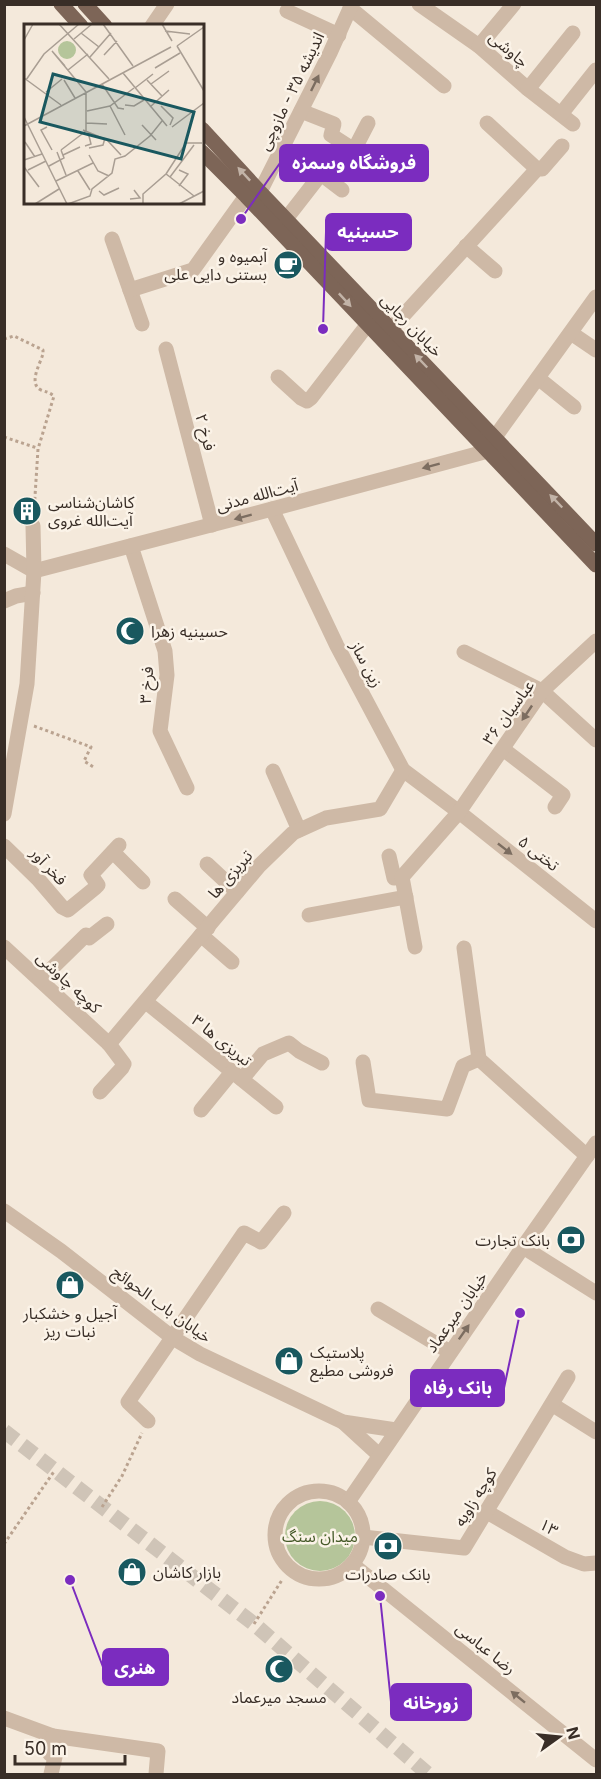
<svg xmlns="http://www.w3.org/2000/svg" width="601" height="1779" font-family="Inter,'Noto Sans Arabic',sans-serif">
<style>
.green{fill:#b5c59a}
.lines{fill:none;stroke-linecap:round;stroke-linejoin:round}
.minor-tunnel{stroke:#cfc4b7;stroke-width:15;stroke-dasharray:15 8;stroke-linecap:butt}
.path{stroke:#baa390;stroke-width:3;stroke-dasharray:3 3;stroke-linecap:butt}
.minor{stroke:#ceb9a6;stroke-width:15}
.major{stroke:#7d6557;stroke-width:15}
.oneway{fill:#7c6d60}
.oneway2{fill:#c2b3a7}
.labels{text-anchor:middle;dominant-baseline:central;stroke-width:5;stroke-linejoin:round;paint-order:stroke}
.street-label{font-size:16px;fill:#392e27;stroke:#fbf3e8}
.poi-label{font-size:16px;fill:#392e27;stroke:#fbf3e8;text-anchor:start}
.park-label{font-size:16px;fill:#465a29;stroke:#fbf3e8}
.inset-road{fill:none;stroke:#a99e93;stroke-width:1.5}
.view{fill:#19585f;fill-opacity:0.15;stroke:#19585f;stroke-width:3}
.inset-edge{fill:none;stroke:#392e27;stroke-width:3}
.leader{fill:none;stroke:#7b2cbf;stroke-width:2}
.callout-dot{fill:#7b2cbf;stroke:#fbf3e8;stroke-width:2}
.callout{fill:#7b2cbf;stroke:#7b2cbf;stroke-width:2}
.callout-label{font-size:18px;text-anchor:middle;font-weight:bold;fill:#fff}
</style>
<rect width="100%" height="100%" fill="#f4e9db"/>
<circle class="green" cx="320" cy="1536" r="35"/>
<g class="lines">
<path class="minor-tunnel" d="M4,1431L254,1624L428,1774"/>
<g class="path">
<path d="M4,339L14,336L43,350V354C40,364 28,384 41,390C46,392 49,392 54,396L38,449L34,512"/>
<path d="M4,437L37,448"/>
<path d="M34,726L91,747L84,761L95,768"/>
<path d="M102,1507L122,1476L142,1433"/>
<path d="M4,1544L55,1470"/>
<path d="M254,1624L282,1580"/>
</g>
<g class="minor">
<path d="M419,4L479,46L528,89L573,124"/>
<path d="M350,8L444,86"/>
<path d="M287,11L339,35"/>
<path d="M152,26L167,4"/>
<path d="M479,46L514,4"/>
<path d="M528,89L573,33"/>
<path d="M301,111L334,124L331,135L379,166"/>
<path d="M561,114L596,70"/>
<path d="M487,123L537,169"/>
<path d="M354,150L368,123"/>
<path d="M260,192L330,53L352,4"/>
<path d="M286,219L321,174L342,190"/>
<path d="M112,239L142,324"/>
<path d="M466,246L495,271"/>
<path d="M130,290L193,270L246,196"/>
<path d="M391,329L537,169H542L562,146"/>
<path d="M571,333L596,350"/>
<path d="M166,349L212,525"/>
<path d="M278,377L301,398L307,401L311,398L368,324"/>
<path d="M538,378L574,407"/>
<path d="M495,437L596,297"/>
<path d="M272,509L337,646L403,770L459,812L596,921"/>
<path d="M131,546L165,651L167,675L160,731L187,788"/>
<path d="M4,554L34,571"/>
<path d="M34,571L272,509L488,451"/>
<path d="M4,601L16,596L33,593"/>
<path d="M464,652L542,691L596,740"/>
<path d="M503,749L563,795L555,807"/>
<path d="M273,771L299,830"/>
<path d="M4,814L27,684L34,571L33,526"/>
<path d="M4,846L38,879L62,907L68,910L95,888L98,885L91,875L119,845"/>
<path d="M113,852L143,882"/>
<path d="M389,856L394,878L402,877"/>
<path d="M207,864L237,892"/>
<path d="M175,899L208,928"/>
<path d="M309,915L406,897"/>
<path d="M201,935L232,962"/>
<path d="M4,947L109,1044L124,1064L122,1068L100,1092"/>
<path d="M415,947L402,877L459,812L542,691L596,641"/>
<path d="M464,948L479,1059L587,1156"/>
<path d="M40,980L86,935L89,938L107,924"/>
<path d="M146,1002L276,1107"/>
<path d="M109,1044L260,865L293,833L326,818L380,809L403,770"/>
<path d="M363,1062L369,1100L447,1109L463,1066L479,1059"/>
<path d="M242,1079L263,1054L289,1043L299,1051L322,1063"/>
<path d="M201,1110L232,1072"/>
<path d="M4,1211L61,1251L173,1338L200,1354L343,1422L396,1430"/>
<path d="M523,1247L596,1293"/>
<path d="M378,1309L450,1352"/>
<path d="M553,1405L596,1432"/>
<path d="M148,1421L128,1402L244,1233L261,1242L284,1213"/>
<path d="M343,1422L379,1455"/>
<circle cx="319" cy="1535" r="44"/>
<path d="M348,1502L523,1247L596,1143"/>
<path d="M487,1512L565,1557L584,1564L596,1563"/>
<path d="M363,1537L464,1548L568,1377"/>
<path d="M352,1564L596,1760"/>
<path d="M4,1718L53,1736L158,1751L156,1774"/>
<path d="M51,1774L55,1757L50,1754L53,1736"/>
</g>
<g class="major">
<path d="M61,4L81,26"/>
<path d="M85,4L105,26"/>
<path d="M202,129L260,192L596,544"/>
<path d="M202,152L246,196L596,565"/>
</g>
</g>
<defs><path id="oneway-solid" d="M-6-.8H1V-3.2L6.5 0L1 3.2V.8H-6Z" transform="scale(1.5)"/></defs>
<g class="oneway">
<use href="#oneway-solid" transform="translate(315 83) rotate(-64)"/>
<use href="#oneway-solid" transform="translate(431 466) rotate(165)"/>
<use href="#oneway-solid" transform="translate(243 517) rotate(165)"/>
<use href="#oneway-solid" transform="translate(527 713) rotate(124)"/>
<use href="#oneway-solid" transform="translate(505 849) rotate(38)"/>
<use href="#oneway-solid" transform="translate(464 1332) rotate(-55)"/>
<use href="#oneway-solid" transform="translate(518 1697) rotate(-141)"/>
</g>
<g class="oneway2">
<use href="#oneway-solid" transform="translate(244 174) rotate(-133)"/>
<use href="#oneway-solid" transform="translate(345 300) rotate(47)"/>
<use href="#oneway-solid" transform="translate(421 361) rotate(-134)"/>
<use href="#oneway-solid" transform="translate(556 501) rotate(-134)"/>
</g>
<defs>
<g id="cafe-disc" transform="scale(1.5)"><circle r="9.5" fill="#19585f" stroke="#fbf3e8"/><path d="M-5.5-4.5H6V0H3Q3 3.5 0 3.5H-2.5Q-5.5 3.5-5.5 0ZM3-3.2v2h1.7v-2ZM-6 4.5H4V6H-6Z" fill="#fff"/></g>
<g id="building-disc" transform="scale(1.5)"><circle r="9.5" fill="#19585f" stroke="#fbf3e8"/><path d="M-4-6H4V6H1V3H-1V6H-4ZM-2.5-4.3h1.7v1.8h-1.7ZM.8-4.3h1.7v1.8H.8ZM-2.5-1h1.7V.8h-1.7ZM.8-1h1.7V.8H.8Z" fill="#fff"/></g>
<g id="mosque-disc" transform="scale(1.5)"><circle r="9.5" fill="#19585f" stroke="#fbf3e8"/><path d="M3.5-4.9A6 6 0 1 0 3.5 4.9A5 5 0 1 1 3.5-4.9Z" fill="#fff"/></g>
<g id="bank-disc" transform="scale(1.5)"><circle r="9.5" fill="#19585f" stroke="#fbf3e8"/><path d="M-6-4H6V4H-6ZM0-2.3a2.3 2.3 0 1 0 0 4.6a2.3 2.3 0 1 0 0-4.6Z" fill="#fff"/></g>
<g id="shop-disc" transform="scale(1.5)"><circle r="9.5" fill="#19585f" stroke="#fbf3e8"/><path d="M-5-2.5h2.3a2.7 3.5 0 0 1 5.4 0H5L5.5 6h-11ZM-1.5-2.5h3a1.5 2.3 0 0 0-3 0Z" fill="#fff"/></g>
</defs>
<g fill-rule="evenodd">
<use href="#cafe-disc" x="288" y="265"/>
<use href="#building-disc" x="27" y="511"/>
<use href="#mosque-disc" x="130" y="631"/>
<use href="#bank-disc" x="571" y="1240"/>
<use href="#shop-disc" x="70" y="1285"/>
<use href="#shop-disc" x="289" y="1361"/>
<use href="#bank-disc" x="388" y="1546"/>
<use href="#shop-disc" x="132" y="1572"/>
<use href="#mosque-disc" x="279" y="1669"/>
</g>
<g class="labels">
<g class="street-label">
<text transform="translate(509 49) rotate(40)">چاوشی</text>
<text transform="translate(291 91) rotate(-64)">اندیشه ۳۵ - مازوچی</text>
<text transform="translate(412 325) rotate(46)">خیابان رجایی</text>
<text transform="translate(206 432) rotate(75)">فرخ ۲</text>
<text transform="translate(257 495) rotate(-15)">آیت‌الله مدنی</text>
<text transform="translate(367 664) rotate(62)">زین ساز</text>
<text transform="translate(146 685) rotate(-86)">فرخ ۳</text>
<text transform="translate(508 712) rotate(-54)">عباسیان ۳۶</text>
<text transform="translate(539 853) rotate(38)">تختی ۵</text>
<text transform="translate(49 866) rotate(47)">فخر آور</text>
<text transform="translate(230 874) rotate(-49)">تبریزی ها</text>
<text transform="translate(69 982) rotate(43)">کوچه چاوشی</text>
<text transform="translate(222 1040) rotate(39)">تبریزی ها ۳</text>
<text transform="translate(162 1304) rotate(36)">خیابان باب الحوائج</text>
<text transform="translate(456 1312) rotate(-55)">خیابان میرعماد</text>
<text transform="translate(475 1497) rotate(-58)">کوچه زاویه</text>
<text transform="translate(549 1527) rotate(30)">۱۳</text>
<text transform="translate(486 1648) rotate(39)">رضا عباسی</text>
</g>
<g class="poi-label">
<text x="267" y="256" text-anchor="end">آبمیوه و<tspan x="267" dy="18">بستنی دایی علی</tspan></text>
<text x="48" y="502">کاشان‌شناسی<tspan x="48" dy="18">آیت‌الله غروی</tspan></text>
<text x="151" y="631">حسینیه زهرا</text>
<text x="550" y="1240" text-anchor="end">بانک تجارت</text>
<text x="70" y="1313" text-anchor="middle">آجیل و خشکبار<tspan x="70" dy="18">نبات ریز</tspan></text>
<text x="310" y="1352">پلاستیک<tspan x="310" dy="18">فروشی مطیع</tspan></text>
<text x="153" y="1572">بازار کاشان</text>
<text x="388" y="1574" text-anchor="middle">بانک صادرات</text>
<text x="279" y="1697" text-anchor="middle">مسجد میرعماد</text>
</g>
<g class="park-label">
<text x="320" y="1536">میدان سنگ</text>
</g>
</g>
<g transform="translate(24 24)">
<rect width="180" height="180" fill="#f4e9db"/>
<path d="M34 26a9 9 0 1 1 18 0a9 9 0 1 1-18 0Z" fill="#b5c59a"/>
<path class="inset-road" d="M35,0L85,55M79,0L109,42M138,0L148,17M141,7L166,10M57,9L75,23M50,15L68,0M0,16L9,0M153,22L180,67M153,22L180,3M80,31L93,17M66,33L87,9M41,42L28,27L62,68M131,44L156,29M44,46L64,30M99,49L143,102M0,54L37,81M2,56L20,30L55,0M40,56L51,74M123,56L138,72M78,60L94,84L100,85M127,60L145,47M111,64L129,50M22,68L38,55M101,81L110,82L120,76M86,82L101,111M137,82L149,94L146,101M126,83L145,66M63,87L86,82L110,64M0,93L43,180M62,99L83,100M118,101L132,116M0,102L147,23M23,103L17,106L28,126M148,103L180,79M59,106L83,116L97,131M62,107V69M1,118L11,133M61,122L67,120L64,108M65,124L79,121L81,114M37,126L62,107M33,128L42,151M39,131L56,123M65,131L74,147L85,152M0,136L18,130M25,142L40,134L37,126M0,143L15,163M4,146L22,137M54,147L66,166M142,150L162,119H178M146,153L170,121M146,153L170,172M32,157L69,139M155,162L164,150L155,146M75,167L80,171L95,164M106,175L116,174L110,166M11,180L35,165M44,180L66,172L68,165L88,149L91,135L101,132L126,112L138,97M119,180V170L142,150L146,153M155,180L180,167"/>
<path class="view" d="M29,50L170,88L157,135L16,98Z"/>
<rect width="180" height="180" class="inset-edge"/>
</g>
<path class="leader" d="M241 219L280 163M323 329L326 232M520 1313L504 1388M70 1580L103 1667M380 1596L391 1702"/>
<g class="callout-dot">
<circle cx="241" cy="219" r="6"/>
<circle cx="323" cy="329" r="6"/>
<circle cx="520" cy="1313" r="6"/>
<circle cx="70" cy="1580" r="6"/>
<circle cx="380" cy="1596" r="6"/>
</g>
<g class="callout">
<rect x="280" y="145" width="148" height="36" rx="6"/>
<rect x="326" y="214" width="85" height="36" rx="6"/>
<rect x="411" y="1370" width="93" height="36" rx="6"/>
<rect x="103" y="1649" width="65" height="36" rx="6"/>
<rect x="391" y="1684" width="80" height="36" rx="6"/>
</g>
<g class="callout-label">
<text x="354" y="169">فروشگاه وسمزه</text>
<text x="368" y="238">حسینیه</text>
<text x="458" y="1394">بانک رفاه</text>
<text x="135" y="1674">هنری</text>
<text x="431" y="1709">زورخانه</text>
</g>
<rect width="601" height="1779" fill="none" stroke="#392e27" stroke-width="12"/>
<g transform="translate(559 1737) rotate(75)" stroke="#fbf3e8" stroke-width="4.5" paint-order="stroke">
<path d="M0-4.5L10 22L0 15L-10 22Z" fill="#392e27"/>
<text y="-9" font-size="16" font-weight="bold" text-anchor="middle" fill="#392e27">N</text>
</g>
<path d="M15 1755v9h110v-9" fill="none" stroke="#392e27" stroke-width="3"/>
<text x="24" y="1755" font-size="18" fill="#392e27" stroke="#fbf3e8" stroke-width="4.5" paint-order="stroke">50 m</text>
</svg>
